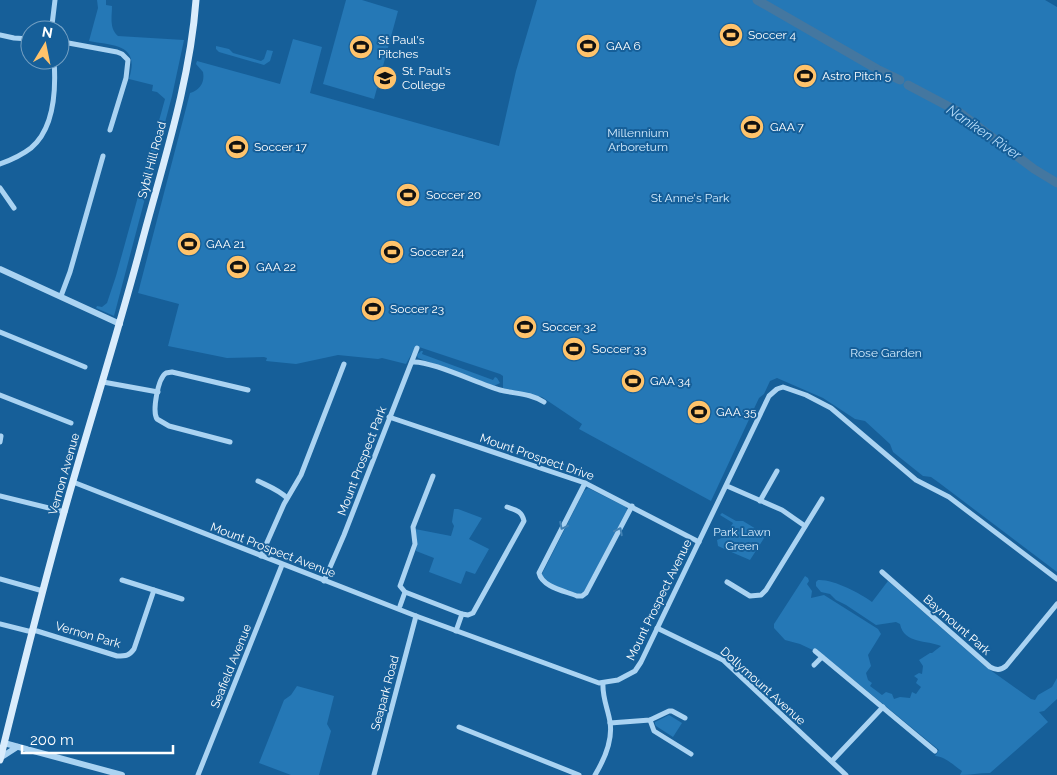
<svg xmlns="http://www.w3.org/2000/svg" width="1057" height="775" font-family="Raleway,sans-serif">
<style>
.green{fill:#2578b6}
.lines{fill:none;stroke-linecap:round;stroke-linejoin:round}
.river{stroke:#4477a0;stroke-width:9}
.minor{stroke:#aad3f2;stroke-width:5}
.tertiary{stroke:#aad3f2;stroke-width:6}
.secondary{stroke:#d9ecfc;stroke-width:7}
.oneway{stroke:#4282b4}
.labels{text-anchor:middle;dominant-baseline:central;stroke-width:4;stroke-linejoin:round;paint-order:stroke}
.poi-label{font-size:12px;fill:#fff;stroke:#165f99;text-anchor:start}
.park-label{font-size:12px;fill:#d1eafc;stroke:#165f99}
.street-label{font-size:12px;fill:#fff;stroke:#165f99}
.water-label{font-size:14px;font-style:italic;fill:#b6dcf9;stroke:#165f99}
</style>
<rect width="100%" height="100%" fill="#165f99"/>
<g class="green">
<path d="M97,0H106V5L112,6C112,16 109,29 118,36L184,40L172,96L114,316L96,308L97,306L102,307L107,303L116,276L165,99L157,92L152,91L153,85L129,79C140,44 115,46 89,41L98,8Z"/>
<path d="M346,0H362L398,11L374,99L323,84Z"/>
<path d="M537,0H1045L1057,7V572L938,482L931,477L923,476L893,452L890,444L865,421L855,419L823,398L777,378L770,381L764,394L759,398L711,501L579,429L582,424L542,397L503,388V376L500,374L416,346L406,364L382,358L378,359L338,355L296,364L266,361L267,358L264,357L227,358L168,346L179,304L138,293L190,93C200,90 205,82 203,72L196,64L197,61L280,84L293,39L322,47L310,93L499,146L516,71Z"/>
<path d="M216,46L229,49L233,53L261,61L264,59L267,50L273,51L270,61L264,65L219,52L216,49Z"/>
<path d="M421,351H423L422,354L493,380L495,377L497,378L500,383L494,386L418,358L417,355Z"/>
<path d="M588,488L626,507L627,510L584,592L578,594L545,582L541,576L584,491Z"/>
<path d="M454,509H458L482,518L469,539L489,549L475,574L466,571L461,584L429,572L434,558L416,551L417,543L415,529L451,536L454,526L452,522Z"/>
<path d="M722,513L736,521H743L766,535L750,560C739,555 728,551 718,546L717,540L724,537L733,523L720,515Z"/>
<path d="M805,576L808,578L809,581L807,584L812,591L811,598L824,595L878,629L881,634L868,655L871,666L866,673L868,680L872,683L870,686L882,695L886,692L892,694L894,699L900,697L910,698L912,692L916,694L921,687L916,683L918,679L914,676L919,673L922,674L923,666L919,660L930,653H932L941,646C927,640 904,644 900,624L896,622L876,625L846,605L836,600L830,594L821,592L816,586V582L818,580C833,579 860,593 872,602L888,581L986,667L1031,699L1035,700L1038,695L1052,687L1057,678V699L1044,711L1039,712L1048,722L990,773C979,773 970,775 960,775L962,771C954,766 945,756 935,756L939,750L849,676L819,653L800,644L785,640L774,628V624Z"/>
<path d="M297,686L334,696L327,724L331,731L319,775H291L259,763L284,700L291,695Z"/>
<path d="M669,715L682,723L673,737L656,726L655,724V722Z"/>
</g>
<g class="lines">
<g class="river">
<path d="M757,0L877,69"/>
<path d="M879,70L900,80"/>
<path d="M908,85L959,112L1034,169L1057,183"/>
</g>
<g class="minor">
<path d="M52,25L55,0"/>
<path d="M42,30C55,19 71,32 60,46"/>
<path d="M0,35L14,38L30,39"/>
<path d="M63,42L117,52L122,54L128,60L126,78L110,130"/>
<path d="M0,164C11,160 22,155 31,148C55,128 56,88 54,60"/>
<path d="M0,188L14,208"/>
<path d="M61,296L70,272L103,156"/>
<path d="M0,332L85,367"/>
<path d="M412,362C429,360 479,384 500,390C515,394 530,393 544,402"/>
<path d="M103,382L158,392"/>
<path d="M0,395L71,423"/>
<path d="M389,417L585,483L699,542"/>
<path d="M0,442L1,436"/>
<path d="M230,442L169,426L157,419C152,411 158,378 166,373L172,372L248,390"/>
<path d="M433,476L413,527L415,544L400,586L405,592L462,614L468,615L473,613L524,521C522,511 516,510 507,507"/>
<path d="M258,481C268,486 279,490 287,498"/>
<path d="M73,482L416,616L599,683L618,680L635,671L641,662L769,396L777,389L783,387L806,395L831,408L916,480L949,497L1057,579"/>
<path d="M585,483L539,573C542,587 565,591 577,596H582L586,593L632,506"/>
<path d="M727,486L782,510L805,526"/>
<path d="M0,496L65,512"/>
<path d="M760,501L777,471"/>
<path d="M261,556L284,504L301,475L344,364"/>
<path d="M882,572L990,667C996,670 1000,671 1006,666L1057,604"/>
<path d="M0,579L43,591"/>
<path d="M122,580L182,599"/>
<path d="M324,581L344,535L417,348"/>
<path d="M727,582L750,596L761,595L766,590L822,499"/>
<path d="M400,606L405,592"/>
<path d="M0,624L28,631H37L117,656C126,656 129,656 134,649L154,590"/>
<path d="M657,628L723,660L846,775"/>
<path d="M456,631L462,614"/>
<path d="M815,651L935,751"/>
<path d="M814,665L822,657"/>
<path d="M650,720L654,731L691,754"/>
<path d="M610,723L650,720L669,711H672L685,718"/>
<path d="M459,727L579,775"/>
<path d="M832,761L883,707"/>
<path d="M198,775L282,565"/>
<path d="M374,775L416,616"/>
<path d="M595,775C604,760 613,740 610,722C608,709 602,697 603,683"/>
</g>
<g class="tertiary">
<path d="M0,269L120,324"/>
<path d="M4,743L122,775"/>
<path d="M0,758L17,747"/>
</g>
<path class="secondary" d="M0,760C23,667 46,573 73,481C96,401 121,322 142,242C163,163 190,82 196,0"/>
</g>
<defs><path id="oneway-chevron" d="M-2-3.5L2.5 0L-2 3.5" fill="none" stroke-width="1.6" stroke-linecap="round" stroke-linejoin="round" transform="scale(1.25)"/></defs>
<g class="oneway">
<use href="#oneway-chevron" transform="translate(563 526) rotate(117)"/>
<use href="#oneway-chevron" transform="translate(619 531) rotate(-63)"/>
</g>
<defs>
<g id="stadium-disc" transform="scale(1.25)"><circle r="9.5" fill="#ffc36b" stroke="#165f99"/><path d="M0-5a6.5 5 0 1 0 0 10a6.5 5 0 1 0 0-10ZM-3.5-1.8h7v3.6h-7Z" fill="#111"/></g>
<g id="school-disc" transform="scale(1.25)"><circle r="9.5" fill="#ffc36b" stroke="#165f99"/><path d="M0-5L7-2L0 1L-7-2ZM-4 1L0 2.5L4 1V4Q0 6-4 4Z" fill="#111"/></g>
</defs>
<g fill-rule="evenodd">
<use href="#stadium-disc" x="731" y="35"/>
<use href="#stadium-disc" x="588" y="46"/>
<use href="#stadium-disc" x="361" y="47"/>
<use href="#stadium-disc" x="805" y="76"/>
<use href="#school-disc" x="385" y="78"/>
<use href="#stadium-disc" x="752" y="127"/>
<use href="#stadium-disc" x="237" y="147"/>
<use href="#stadium-disc" x="408" y="195"/>
<use href="#stadium-disc" x="189" y="244"/>
<use href="#stadium-disc" x="392" y="252"/>
<use href="#stadium-disc" x="238" y="267"/>
<use href="#stadium-disc" x="373" y="309"/>
<use href="#stadium-disc" x="525" y="327"/>
<use href="#stadium-disc" x="574" y="349"/>
<use href="#stadium-disc" x="633" y="381"/>
<use href="#stadium-disc" x="699" y="412"/>
</g>
<g class="labels">
<g class="poi-label">
<text x="748" y="35">Soccer 4</text>
<text x="378" y="40">St Paul's<tspan x="378" dy="14">Pitches</tspan></text>
<text x="606" y="46">GAA 6</text>
<text x="402" y="71">St. Paul's<tspan x="402" dy="14">College</tspan></text>
<text x="822" y="76">Astro Pitch 5</text>
<text x="770" y="127">GAA 7</text>
<text x="254" y="147">Soccer 17</text>
<text x="426" y="195">Soccer 20</text>
<text x="206" y="244">GAA 21</text>
<text x="410" y="252">Soccer 24</text>
<text x="256" y="267">GAA 22</text>
<text x="390" y="309">Soccer 23</text>
<text x="542" y="327">Soccer 32</text>
<text x="592" y="349">Soccer 33</text>
<text x="650" y="381">GAA 34</text>
<text x="716" y="412">GAA 35</text>
</g>
<g class="park-label">
<text x="638" y="133">Millennium<tspan x="638" dy="14">Arboretum</tspan></text>
<text x="690" y="198">St Anne's Park</text>
<text x="886" y="353">Rose Garden</text>
<text x="742" y="532">Park Lawn<tspan x="742" dy="14">Green</tspan></text>
</g>
<g class="street-label">
<text transform="translate(152 160) rotate(-75)">Sybil Hill Road</text>
<text transform="translate(537 457) rotate(19)">Mount Prospect Drive</text>
<text transform="translate(362 461) rotate(-69)">Mount Prospect Park</text>
<text transform="translate(64 474) rotate(-74)">Vernon Avenue</text>
<text transform="translate(273 550) rotate(21)">Mount Prospect Avenue</text>
<text transform="translate(659 600) rotate(-64)">Mount Prospect Avenue</text>
<text transform="translate(957 625) rotate(41)">Baymount Park</text>
<text transform="translate(88 635) rotate(16)">Vernon Park</text>
<text transform="translate(231 666) rotate(-68)">Seafield Avenue</text>
<text transform="translate(763 686) rotate(42)">Dollymount Avenue</text>
<text transform="translate(385 693) rotate(-75)">Seapark Road</text>
</g>
<g class="water-label">
<text transform="translate(984 132) rotate(34)">Naniken River</text>
</g>
</g>
<g transform="translate(45 45) rotate(10)"><circle r="24" fill="#165f99" stroke="#739fc2"/>
<path d="M0-4L9 19L0 12L-9 19Z" fill="#ffc36b"/>
<text y="-8" font-size="14" font-weight="bold" text-anchor="middle" fill="#ffffff">N</text>
</g>
<path d="M22 745v8h151v-8" fill="none" stroke="#ffffff" stroke-width="2.5"/>
<text x="30" y="745" font-size="15" fill="#ffffff" stroke="#165f99" stroke-width="4" paint-order="stroke">200 m</text>
</svg>
